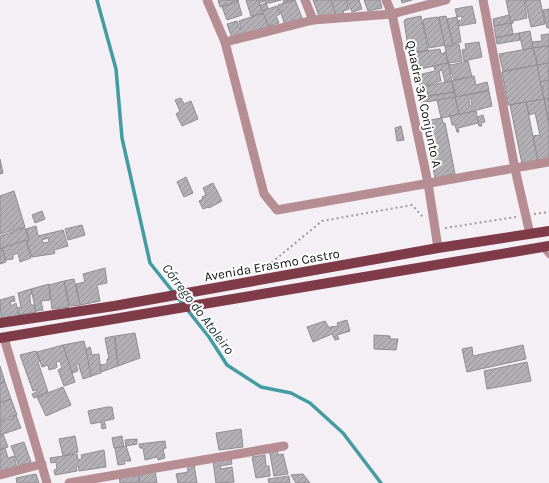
<svg xmlns="http://www.w3.org/2000/svg" width="549" height="483" font-family="Karla,sans-serif">
<style>
.lines{fill:none;stroke-linecap:round;stroke-linejoin:round}
.stream{stroke:#449ca3;stroke-width:3.5}
.building{fill:url(#building-hatch);stroke:#8f8d92;fill-rule:evenodd}
.path{stroke:#9e9c9f;stroke-width:2;stroke-dasharray:2 3;stroke-linecap:butt}
.lane{stroke:#b68d93;stroke-width:4.5}
.street{stroke:#b68d93;stroke-width:9}
.primary{stroke:#7f3b48;stroke-width:10}
.labels{text-anchor:middle;dominant-baseline:central;stroke-width:4;stroke-linejoin:round;paint-order:stroke}
.street-label{font-size:13px;fill:#111011;stroke:#fff}
.water-label{font-size:14px;font-style:italic;fill:#1f3637;stroke:#fff}
</style>
<defs>
<pattern id="building-hatch" width="6" height="6" patternUnits="userSpaceOnUse"><rect width="6" height="6" fill="#b2b0b4"/><path d="M-1 1l2-2M0 6l6-6M5 7l2-2" fill="none" stroke="#98969a"/></pattern>
</defs>
<rect width="100%" height="100%" fill="#f3eff4"/>
<g class="lines">
<path class="stream" d="M97,0L116,69L122,138L150,263L209,337L227,365L261,387L291,393L310,403L343,433L381,483"/>
</g>
<g class="building">
<path d="M218,0H238L239,1L220,7Z"/>
<path d="M246,0H258L263,13L251,16Z"/>
<path d="M258,0H281L270,3H266L265,1L259,3Z"/>
<path d="M283,0H295L284,3Z"/>
<path d="M295,0L303,20L285,25L278,5Z"/>
<path d="M313,0H331L337,16L320,19Z"/>
<path d="M331,0H346L349,9L343,11L344,14L336,16Z"/>
<path d="M347,0H359L362,9L352,12Z"/>
<path d="M364,0H380L382,8L368,11Z"/>
<path d="M401,0H412L402,3Z"/>
<path d="M506,0H524L527,18L513,21V23L511,24Z"/>
<path d="M525,0H540L545,24L531,27Z"/>
<path d="M238,1L242,15L227,20L222,7Z"/>
<path d="M266,3L268,8L262,11L260,5Z"/>
<path d="M277,6L280,14L276,16L279,23L268,26L262,11Z"/>
<path d="M472,6L476,23L459,26L457,21L462,20V16L457,17L455,9Z"/>
<path d="M549,9V28H547L543,10Z"/>
<path d="M263,13L270,30L233,41L227,24L237,21L240,30L241,29L239,21Z"/>
<path d="M509,15L511,23L494,26L493,19Z"/>
<path d="M421,16L428,50L409,53L404,21L406,19Z"/>
<path d="M446,16L453,45L445,47L439,17Z"/>
<path d="M438,17L445,45L429,48L423,22L424,19Z"/>
<path d="M457,17L461,42L453,44L447,19Z"/>
<path d="M511,23L513,34L496,38L494,26Z"/>
<path d="M530,31L533,48L523,50L519,33Z"/>
<path d="M519,33L520,40L497,44L496,38Z"/>
<path d="M549,34V46L533,48L532,42L542,41L541,35Z"/>
<path d="M479,42L482,57L464,61L462,50L466,49L465,44Z"/>
<path d="M459,44L462,61L448,63L445,47Z"/>
<path d="M549,46V63L537,65L536,55H535L533,48Z"/>
<path d="M533,48L537,65L503,71L499,54Z"/>
<path d="M440,49L441,54L446,52L448,63L416,70L413,53Z"/>
<path d="M468,61L472,77L454,80L448,63L451,65Z"/>
<path d="M448,63L452,81L445,82L442,70L439,71L441,81L420,87L418,75L435,71L434,66Z"/>
<path d="M548,63L549,80L540,82L537,65Z"/>
<path d="M537,65L544,99L508,105L502,72Z"/>
<path d="M474,76L476,85L487,82L489,90L456,97L452,81Z"/>
<path d="M549,80V98L544,99L542,90L544,88H542L540,82Z"/>
<path d="M452,81L454,92L428,96L426,86Z"/>
<path d="M489,91L492,106L459,115L455,97ZM471,98L472,106H470L469,99Z"/>
<path d="M454,92L455,97L421,103L420,98Z"/>
<path d="M455,97L459,115L441,118L437,100Z"/>
<path d="M181,98L184,104L191,101L198,119L182,126L176,114L180,111L175,100Z"/>
<path d="M549,98V124L544,99Z"/>
<path d="M544,99L549,124V159L538,160L533,136L540,135L535,113L529,115L526,102Z"/>
<path d="M526,102L538,161L522,164L510,105Z"/>
<path d="M476,111L478,123L458,128L459,132H457L455,125H452L450,116Z"/>
<path d="M483,115L485,122L481,123L482,126H479L477,117Z"/>
<path d="M442,118L443,123H445L455,174L435,178L424,121Z"/>
<path d="M401,126L404,140L397,141L395,128Z"/>
<path d="M0,159L3,173L0,174Z"/>
<path d="M186,177L193,193L184,197L177,182Z"/>
<path d="M213,183L222,201L209,208L208,207L203,209L199,201L203,199L202,197L206,195L203,188Z"/>
<path d="M14,191L25,227L0,234V196Z"/>
<path d="M42,211L45,219L35,223L32,215Z"/>
<path d="M82,225L85,235L68,240L65,229Z"/>
<path d="M36,226L38,236L63,230L68,246L54,250L55,253L52,254L32,257L27,243L26,240H29L26,229ZM48,238L49,242L43,243L42,240Z"/>
<path d="M25,228L29,240L0,249V236Z"/>
<path d="M26,240L31,258L20,262L18,253L13,255V259L6,260L2,248Z"/>
<path d="M2,248L6,262L0,264V249Z"/>
<path d="M105,268L107,283L97,285L100,301L80,305L76,284L85,282L83,274Z"/>
<path d="M74,279L80,305L70,306L64,281Z"/>
<path d="M64,281L69,307L52,309L49,285Z"/>
<path d="M49,284L50,300L41,301L43,310L36,311L31,289Z"/>
<path d="M31,289L32,294H30V300L31,305H34L36,312L19,315L17,308L21,307L18,293Z"/>
<path d="M14,296L15,301L10,302L11,306L16,303L19,316L1,318L0,300Z"/>
<path d="M347,320L350,331L337,335L339,339L335,340L332,334L313,342L307,327L325,321L330,329V327L338,326L337,323Z"/>
<path d="M135,333L140,358L118,366L115,336Z"/>
<path d="M374,335L390,336V339H398L396,350L374,349Z"/>
<path d="M114,336L118,366L101,372L100,365L107,364V359H109L105,338Z"/>
<path d="M84,341L92,376L83,379L78,363L76,364L78,371L72,373L63,345Z"/>
<path d="M63,345L75,382L64,386L58,370L62,368L60,361L56,362L57,367L56,368L49,370L48,365L42,367L37,352Z"/>
<path d="M523,345L526,359L467,372L462,349L472,347L473,356Z"/>
<path d="M90,347L92,355L99,354L101,373L91,376L86,349Z"/>
<path d="M36,351L40,361L38,362L48,392L34,398L32,394L37,392L36,390L33,391L20,355Z"/>
<path d="M527,362L531,381L487,389L484,371Z"/>
<path d="M0,366L5,382L0,384Z"/>
<path d="M5,382L11,399L0,403V384Z"/>
<path d="M63,387L71,405L46,416L37,397Z"/>
<path d="M11,399L17,415L0,421V403Z"/>
<path d="M107,407H112L114,419L104,421L106,428L102,429L101,422L91,424L88,411Z"/>
<path d="M16,415L21,428L0,435V422L14,418L13,416Z"/>
<path d="M241,429L243,447L219,450L216,433Z"/>
<path d="M3,434L8,447L0,450V435Z"/>
<path d="M75,436L78,452L63,456L59,439Z"/>
<path d="M122,436L124,447L114,448L112,438Z"/>
<path d="M137,439V444L126,446L125,440Z"/>
<path d="M165,441L166,448L163,449L165,458L158,460L157,457L145,460L143,448H140L139,444Z"/>
<path d="M24,442L31,462L19,466L11,446Z"/>
<path d="M126,446L131,461H124L125,464L118,465L115,448Z"/>
<path d="M5,448L8,458L14,456L17,467L0,471V450Z"/>
<path d="M277,448L278,455L283,454L288,474L274,476L269,449Z"/>
<path d="M104,450L106,467L79,471L78,466L76,467L77,471L55,475L54,470L57,469L56,462L51,463L50,458L77,454L78,460L82,459L81,455Z"/>
<path d="M265,455L266,466H269L270,476L256,478L252,457Z"/>
<path d="M231,458L232,464L220,466L221,469L232,467L234,482L216,483L213,461Z"/>
<path d="M194,464L197,483H178L176,474L188,472L187,465Z"/>
<path d="M155,471L157,483H140L138,473Z"/>
<path d="M36,474L39,483H17L16,478Z"/>
<path d="M119,474H138L139,483H120Z"/>
<path d="M303,474L310,483H296L291,475Z"/>
<path d="M289,476L290,483H269L268,479Z"/>
</g>
<g class="lines">
<g class="path">
<path d="M534,214L549,212"/>
<path d="M445,228L516,217"/>
<path d="M248,270L270,264L322,221L412,205L423,217"/>
</g>
<path class="lane" d="M542,248L549,256"/>
<g class="street">
<path d="M207,0L225,42L264,194L277,210L549,162"/>
<path d="M305,0L313,20"/>
<path d="M386,0L392,14L428,183L438,248"/>
<path d="M483,0L515,169L530,234"/>
<path d="M225,42L313,20L392,14L446,0"/>
<path d="M4,338L47,483"/>
<path d="M0,475L42,464"/>
<path d="M69,483L284,446"/>
</g>
<g class="primary">
<path d="M0,323L114,306L438,248L549,231"/>
<path d="M0,338L549,246"/>
</g>
</g>
<g class="labels">
<g class="street-label">
<text transform="translate(424 104) rotate(78)">Quadra 3A Conjunto A</text>
<text transform="translate(272 265) rotate(-10)">Avenida Erasmo Castro</text>
</g>
<g class="water-label">
<text transform="translate(198 309) rotate(53)">Córrego do Atoleiro</text>
</g>
</g>
</svg>
